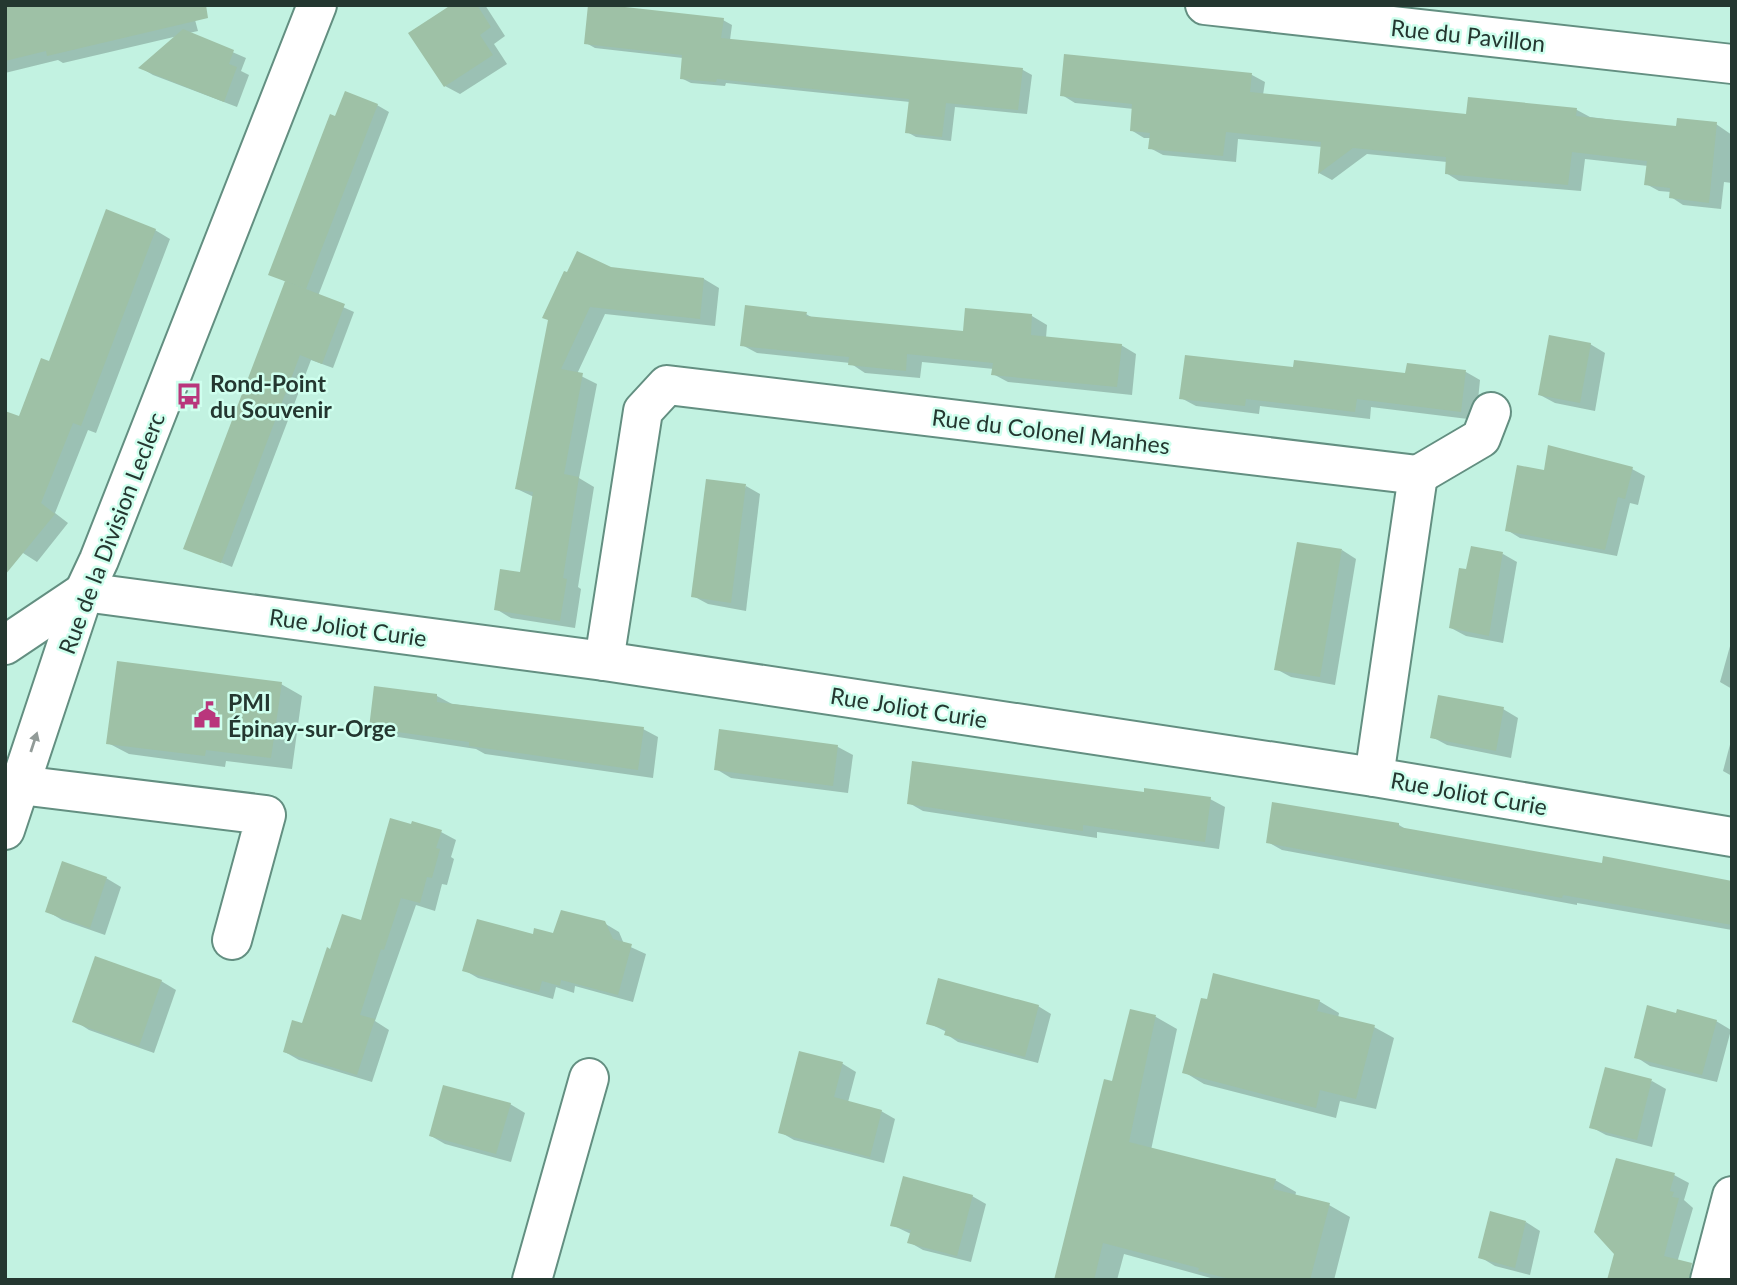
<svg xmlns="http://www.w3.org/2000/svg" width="1737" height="1285" font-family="Lato,sans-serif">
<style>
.shadow{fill:#0003}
.building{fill:#9ec1a6}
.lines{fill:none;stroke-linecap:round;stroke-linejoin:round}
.minor-casing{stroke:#638f81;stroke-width:42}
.minor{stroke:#fff;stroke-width:38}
.oneway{fill:#929b98}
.labels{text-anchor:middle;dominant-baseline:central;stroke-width:5;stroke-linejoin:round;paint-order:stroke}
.street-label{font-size:23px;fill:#243730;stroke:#cfffee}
.poi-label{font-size:23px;font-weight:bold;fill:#243730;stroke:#cfffee;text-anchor:start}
</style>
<rect width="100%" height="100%" fill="#c2f2e1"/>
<g class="shadow">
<path d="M191,5L198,31L189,33L246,58L241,71L249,75L237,107L153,75L141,68L178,36L63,63L58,60L5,73V10Z"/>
<path d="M454,5H485L505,36L494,44L507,64L460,94L445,86Z"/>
<path d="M723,20L732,25L730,40L1023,70L1032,75L1027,114L955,107L951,141L916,137L907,132L910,102L726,83L725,86L691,83L681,78L683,58L595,48L586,43Z"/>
<path d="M1066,55L1252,75L1265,82L1263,95L1467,116L1577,110L1590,117L1678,128L1716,124L1732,135V183L1724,182L1721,209L1683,205L1671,197V192L1659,191L1646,184L1648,166L1585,159L1581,191L1459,181L1446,173L1447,162L1367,154L1332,180L1319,173L1322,147L1238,139L1236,162L1163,155L1150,148L1151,138H1144L1131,130L1134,109L1075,103L1062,95Z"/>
<path d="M377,105L389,112L318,296L354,312L333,368L311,360L232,567L185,548L287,282L271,274L336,118Z"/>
<path d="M155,230L170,239L96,433L88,430L55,513L68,523L37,562L23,553L50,363Z"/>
<path d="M610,269L704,279L719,288L715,326L605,314L577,374L597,384L579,478L594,487L578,587L581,589L575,628L511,618L496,609L522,574L534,497L517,489L550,320Z"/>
<path d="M806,314L813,318L965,333L1032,316L1047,325L1046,338L1121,345L1136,354L1132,395L1008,382L993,374L994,369L922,362L920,378L865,373L850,363L757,353L742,345Z"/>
<path d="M1590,344L1605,353L1595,411L1555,403L1540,395Z"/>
<path d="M1294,369L1407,375L1466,372L1480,380L1476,420L1371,407L1370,419L1260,406L1259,414L1196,406L1181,398Z"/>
<path d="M1632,469L1645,476L1638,505L1630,503L1617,556L1520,538L1507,530L1546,472Z"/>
<path d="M746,486L760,494L746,611L708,604L693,596Z"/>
<path d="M1342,550L1356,559L1335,685L1291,677L1276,669Z"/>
<path d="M1503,554L1517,562L1503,643L1466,636L1451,628L1467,571Z"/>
<path d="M1732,639V689L1720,682Z"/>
<path d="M281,684L302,696L292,769L226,761L225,767L129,754L108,743Z"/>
<path d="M437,696L452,704L643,729L658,737L653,778L485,754L476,749L385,735L371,727Z"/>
<path d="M1503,709L1518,718L1511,758L1447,745L1432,737Z"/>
<path d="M1732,737V776L1723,771Z"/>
<path d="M838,747L853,755L848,793L731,778L716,769Z"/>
<path d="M1210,799L1225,807L1219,849L1097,832V838L923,811L909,803Z"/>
<path d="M1399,825L1409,831L1603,865L1732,883V930L1577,903V905L1282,850L1268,842Z"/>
<path d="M441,832L456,840L451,857L454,859L447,885L442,884L435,911L416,905L375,1021L389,1030L372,1082L299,1060L285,1052L303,1025L331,951L362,922Z"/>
<path d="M106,878L121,887L105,935L62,920L47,911Z"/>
<path d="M604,923L619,932L624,944L646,954L633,1002L575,986L574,993L556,987L553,999L478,978L464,970L534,936L554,935Z"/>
<path d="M161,981L176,990L154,1053L89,1030L75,1021Z"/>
<path d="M1319,1001L1339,1013L1338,1018L1374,1027L1394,1038L1376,1109L1340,1101L1336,1118L1204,1084L1184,1072Z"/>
<path d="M1038,1006L1051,1014L1038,1063L958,1042L946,1034L947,1032L928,1023Z"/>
<path d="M1131,1011L1156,1017L1177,1029L1151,1150L1275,1180L1296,1192L1295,1197L1329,1205L1350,1217L1334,1280H1218L1124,1254L1117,1280H1056L1114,1083Z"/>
<path d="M1716,1021L1731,1030L1717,1082L1650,1066L1636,1057Z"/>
<path d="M800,1053L843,1064L856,1072L848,1102L881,1111L895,1119L884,1163L794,1140L780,1132Z"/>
<path d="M1652,1081L1666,1089L1652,1147L1606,1135L1591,1127Z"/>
<path d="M510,1104L525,1113L511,1162L445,1144L431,1136Z"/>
<path d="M1674,1175L1689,1183L1684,1200L1693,1208L1672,1280H1609Z"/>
<path d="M972,1196L986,1204L971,1262L923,1250L909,1242L911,1234L892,1225Z"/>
<path d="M1526,1222L1540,1231L1530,1275L1495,1266L1480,1257Z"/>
</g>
<g class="building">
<path d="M5,5H206L208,18L47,56L46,51L5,61Z"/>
<path d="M451,5H477L491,27L480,35L493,55L444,87L408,33Z"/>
<path d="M588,5H607L724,18L721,38L1023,68L1018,110L946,103L942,137L905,133L909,99L717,79L716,82L680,79L682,55L584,44Z"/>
<path d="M183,29L234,50L229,64L237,67L224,102L138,68Z"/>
<path d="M1064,54L1252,73L1250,92L1466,114L1468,97L1577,108L1576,116L1676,126L1677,118L1717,122L1709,203L1669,198L1670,188L1644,185L1647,161L1572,152L1568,185L1445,174L1446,157L1353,148L1318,174L1321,142L1226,132L1223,156L1148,149L1150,133L1130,131L1132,104L1060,96Z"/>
<path d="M345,91L378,104L306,289L268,275L330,114L335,116Z"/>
<path d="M106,209L156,229L81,426L73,423L41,503L55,514L5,575V411L19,416L41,358L49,361Z"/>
<path d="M577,251L611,267L704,278L700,319L590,307L561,369L583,373L564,474L579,477L563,578L567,579L560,621L494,610L500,569L520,572L533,492L515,489L548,320L542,318L564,271L567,272Z"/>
<path d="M285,281L345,304L322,364L300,355L221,563L183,549Z"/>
<path d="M745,305L807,312L806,316L963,331L965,308L1032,314L1031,335L1122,344L1117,387L991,375L993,363L907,354L906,371L848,365L849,357L740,346Z"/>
<path d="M1549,335L1591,343L1580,403L1538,395Z"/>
<path d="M1185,355L1293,367L1294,360L1405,373L1407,363L1466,370L1461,412L1357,399L1355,412L1246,399L1245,406L1179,399Z"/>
<path d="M1548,445L1633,467L1625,499L1618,497L1605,550L1505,531L1517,465L1544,470Z"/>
<path d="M706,479L746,484L731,603L691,597Z"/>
<path d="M1297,542L1342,549L1320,677L1274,670Z"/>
<path d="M1471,546L1503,552L1489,636L1449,628L1459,568L1466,569Z"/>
<path d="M117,661L282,682L271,758L206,750L205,756L106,744Z"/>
<path d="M374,686L437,694V702L644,727L638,770L469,746V742L369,728Z"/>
<path d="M1438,695L1504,707L1496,751L1430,738Z"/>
<path d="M719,729L838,745L833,786L714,770Z"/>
<path d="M912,761L1144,792V788L1211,797L1205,842L1083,825V831L907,804Z"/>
<path d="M1272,802L1399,823V827L1602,863L1603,856L1732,881V925L1563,895L1562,898L1266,843Z"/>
<path d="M390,818L411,824L412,821L442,830L436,848L440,849L432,878L427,877L420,903L401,898L384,950L381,949L360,1015L375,1019L357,1075L283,1052L292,1020L302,1023L327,947L330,949L342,914L361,920Z"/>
<path d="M62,861L107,877L90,928L45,912Z"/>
<path d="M561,910L605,921L613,939L632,944L618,995L561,980L560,986L542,981L539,992L462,971L477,919L533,934L534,928L553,933Z"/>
<path d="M95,956L162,980L139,1046L72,1022Z"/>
<path d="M1213,973L1320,1000L1317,1011L1375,1025L1356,1099L1320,1090L1316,1108L1182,1073L1201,998L1207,999Z"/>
<path d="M938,978L1039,1005L1025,1057L944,1035L946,1029L926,1024Z"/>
<path d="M1647,1005L1676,1013L1677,1009L1717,1020L1702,1075L1634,1058Z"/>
<path d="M1130,1009L1156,1015L1129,1142L1276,1179L1273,1189L1330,1203L1310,1280H1234L1198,1271L1199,1268L1103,1243L1094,1280H1054L1104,1079L1112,1081Z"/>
<path d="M799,1051L843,1062L834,1097L882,1110L870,1157L778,1133Z"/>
<path d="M1605,1067L1652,1079L1637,1140L1589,1128Z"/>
<path d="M443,1085L511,1103L496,1154L429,1136Z"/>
<path d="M1616,1158L1675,1173L1670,1191L1674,1192L1672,1197L1679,1198L1664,1256L1692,1263L1689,1280H1607L1614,1254L1594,1232Z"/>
<path d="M903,1176L973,1195L957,1256L907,1243L911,1230L890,1226Z"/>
<path d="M1490,1211L1526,1221L1515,1268L1478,1258Z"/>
</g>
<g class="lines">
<g class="minor-casing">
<g id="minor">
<path d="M1205,5L1732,64"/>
<path d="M1418,475L1481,438L1491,412"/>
<path d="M84,592L604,661L1374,777L1732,837"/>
<path d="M5,645L84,592"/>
<path d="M604,661L643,411L667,385L1418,475L1374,777"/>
<path d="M20,785L266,815L232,940"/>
<path d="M5,830L84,592L99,560L317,5"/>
<path d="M532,1280L589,1078"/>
<path d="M1710,1280L1732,1196"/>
</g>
</g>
<use href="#minor" class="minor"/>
</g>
<defs><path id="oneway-solid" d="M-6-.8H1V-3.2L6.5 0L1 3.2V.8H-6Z" transform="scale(1.75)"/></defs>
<use class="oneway" href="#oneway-solid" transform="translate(34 742) rotate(-72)"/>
<defs>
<g id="bus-bare" transform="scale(2.1)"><path d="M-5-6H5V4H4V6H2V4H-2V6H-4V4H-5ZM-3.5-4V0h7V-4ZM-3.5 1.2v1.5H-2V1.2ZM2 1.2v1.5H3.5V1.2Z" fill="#b9367c" stroke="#cfffee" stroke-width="2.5" paint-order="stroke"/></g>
<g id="civic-bare" transform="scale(2.1)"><path d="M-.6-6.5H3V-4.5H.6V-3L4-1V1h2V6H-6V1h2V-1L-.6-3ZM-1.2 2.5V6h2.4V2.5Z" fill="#b9367c" stroke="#cfffee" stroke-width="2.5" paint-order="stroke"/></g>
</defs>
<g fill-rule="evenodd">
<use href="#bus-bare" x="189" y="396"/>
<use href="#civic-bare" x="207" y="715"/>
</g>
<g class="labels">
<g class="street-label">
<text transform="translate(1468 35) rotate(6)">Rue du Pavillon</text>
<text transform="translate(1051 431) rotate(7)">Rue du Colonel Manhes</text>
<text transform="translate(111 533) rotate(-69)">Rue de la Division Leclerc</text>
<text transform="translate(348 627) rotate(8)">Rue Joliot Curie</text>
<text transform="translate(909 707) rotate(9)">Rue Joliot Curie</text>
<text transform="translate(1469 793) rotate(10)">Rue Joliot Curie</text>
</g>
<g class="poi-label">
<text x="210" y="383">Rond-Point<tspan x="210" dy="26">du Souvenir</tspan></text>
<text x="228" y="702">PMI<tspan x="228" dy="26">Épinay-sur-Orge</tspan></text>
</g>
</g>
<rect width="1737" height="1285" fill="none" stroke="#243730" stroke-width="14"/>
</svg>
